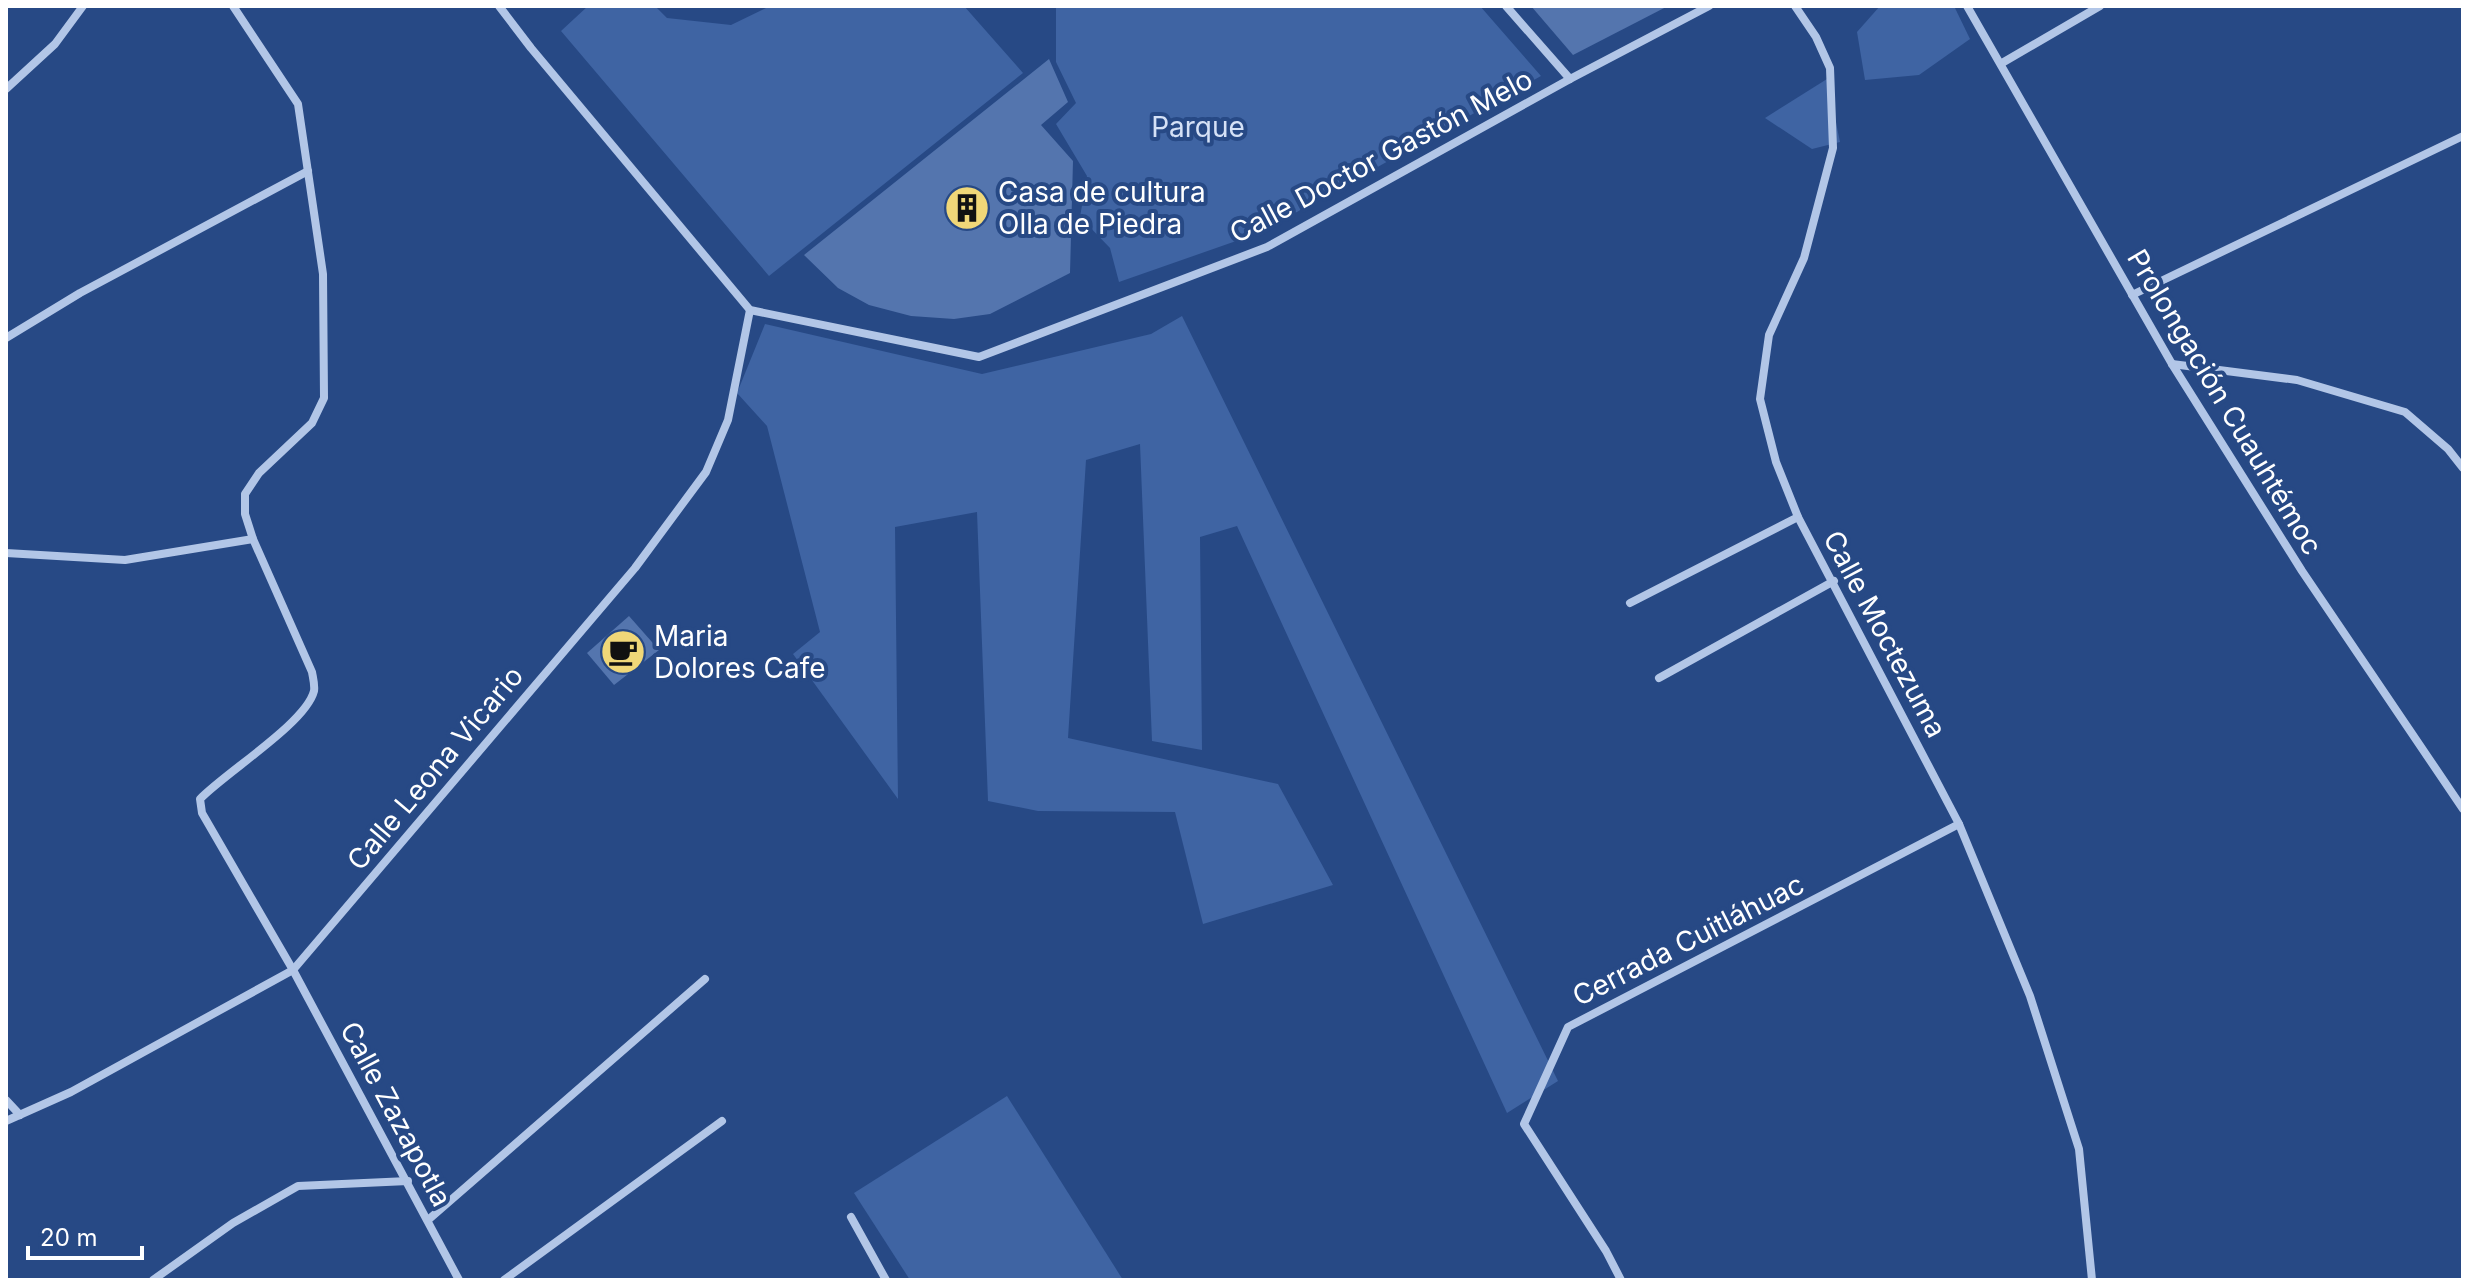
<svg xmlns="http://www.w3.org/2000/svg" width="2469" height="1286" font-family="Inter,sans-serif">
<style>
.green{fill:#3f64a3}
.building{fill:#5475ae}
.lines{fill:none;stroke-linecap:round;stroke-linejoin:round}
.minor{stroke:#b2c6e7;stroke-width:8}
.labels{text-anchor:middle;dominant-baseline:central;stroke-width:8;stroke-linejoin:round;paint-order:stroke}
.park-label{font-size:28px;fill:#d5e1f6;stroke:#274985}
.street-label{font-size:28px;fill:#fff;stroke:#274985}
.poi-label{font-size:28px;fill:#fff;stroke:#274985;text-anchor:start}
</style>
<rect width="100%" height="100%" fill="#274985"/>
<g class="green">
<path d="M588,6H655L667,18L731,25L766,8V6H964L1023,73L769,276L561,31Z"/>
<path d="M1056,6H1480L1541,76L1259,233L1119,282L1110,248L1080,217L1087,176L1056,124L1076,103L1056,62Z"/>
<path d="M1880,6H1954L1970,39L1919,75L1865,80L1857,32Z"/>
<path d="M1827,79L1840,142L1812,149L1765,118Z"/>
<path d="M1182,316L1558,1081L1507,1113L1237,526L1200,537L1202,750L1152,741L1140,444L1086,460L1068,738L1278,784L1333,885L1203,924L1175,812L1038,811L988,801L977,512L895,527L898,799L793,654L820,632L767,426L737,393L765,324L982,374L1151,334Z"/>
<path d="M1007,1096L1123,1280H910L854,1193Z"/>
</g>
<g class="building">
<path d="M1531,6H1668L1573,55Z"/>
<path d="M1049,59L1068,102L1041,125L1073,161L1070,273L990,314L954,319L911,316L869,305L838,288L804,255Z"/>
<path d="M629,616L659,650L614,685L587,653Z"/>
</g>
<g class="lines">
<g class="minor">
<path d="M233,6L298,104L323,274L324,398L312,423L259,473L245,494V514L253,539L312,672C313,678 315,685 314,691C306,723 226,772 200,799L202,813L293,970L459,1280"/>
<path d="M499,6L531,48L750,310L979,357L1267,247L1570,79L1709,6"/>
<path d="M1506,6L1570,79"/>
<path d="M1795,6L1816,37L1830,68L1833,148L1804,258L1769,335L1760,399L1776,462L1798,517L1959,824L2030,996L2079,1149L2092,1280"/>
<path d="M1967,6L2172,364L2302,571L2463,809"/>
<path d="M2002,63L2100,6"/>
<path d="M6,89L55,44L83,6"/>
<path d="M2132,295L2463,136"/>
<path d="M6,338L80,293L308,171"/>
<path d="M2172,364L2297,380L2405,412L2448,449L2463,468"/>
<path d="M6,553L125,560L253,539"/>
<path d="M1630,603L1798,517"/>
<path d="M1659,678L1834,581"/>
<path d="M6,1100L20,1115"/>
<path d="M6,1121L71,1092L293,970L635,568L706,472L728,420L750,310"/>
<path d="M851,1217L886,1280"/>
<path d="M428,1220L705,979"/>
<path d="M153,1280L233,1223L298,1186L408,1181"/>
<path d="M504,1280L722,1121"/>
<path d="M1621,1280L1606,1251L1524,1124L1568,1027L1959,824"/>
</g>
</g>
<defs>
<g id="building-disc" transform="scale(2.3)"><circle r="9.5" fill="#f0d778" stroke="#274985"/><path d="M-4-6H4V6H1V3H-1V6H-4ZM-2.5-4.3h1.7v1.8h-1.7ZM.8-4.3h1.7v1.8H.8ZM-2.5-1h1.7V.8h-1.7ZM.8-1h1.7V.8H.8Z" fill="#111"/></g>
<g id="cafe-disc" transform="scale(2.3)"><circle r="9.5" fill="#f0d778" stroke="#274985"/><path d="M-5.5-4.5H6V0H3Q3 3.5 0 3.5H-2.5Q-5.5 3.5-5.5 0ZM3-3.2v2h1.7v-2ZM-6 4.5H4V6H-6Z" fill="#111"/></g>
</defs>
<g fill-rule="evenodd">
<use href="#building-disc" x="967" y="208"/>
<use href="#cafe-disc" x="623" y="652"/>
</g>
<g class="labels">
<g class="park-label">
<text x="1198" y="127">Parque</text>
</g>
<g class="street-label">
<text transform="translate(1381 156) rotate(-28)">Calle Doctor Gastón Melo</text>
<text transform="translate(2225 402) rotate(59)">Prolongación Cuauhtémoc</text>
<text transform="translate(1885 634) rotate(62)">Calle Moctezuma</text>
<text transform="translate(435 768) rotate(-50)">Calle Leona Vicario</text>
<text transform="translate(1688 940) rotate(-27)">Cerrada Cuitláhuac</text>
<text transform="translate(396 1114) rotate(62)">Calle Zazapotla</text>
</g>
<g class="poi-label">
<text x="998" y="192">Casa de cultura<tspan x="998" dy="32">Olla de Piedra</tspan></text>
<text x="654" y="636">Maria<tspan x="654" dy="32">Dolores Cafe</tspan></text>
</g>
</g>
<rect width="2469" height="1286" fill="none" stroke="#ffffff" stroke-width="16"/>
<path d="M28 1246v12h114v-12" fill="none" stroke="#ffffff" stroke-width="4"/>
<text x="40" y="1246" font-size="24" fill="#ffffff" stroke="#274985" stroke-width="6" paint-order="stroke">20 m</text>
</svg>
